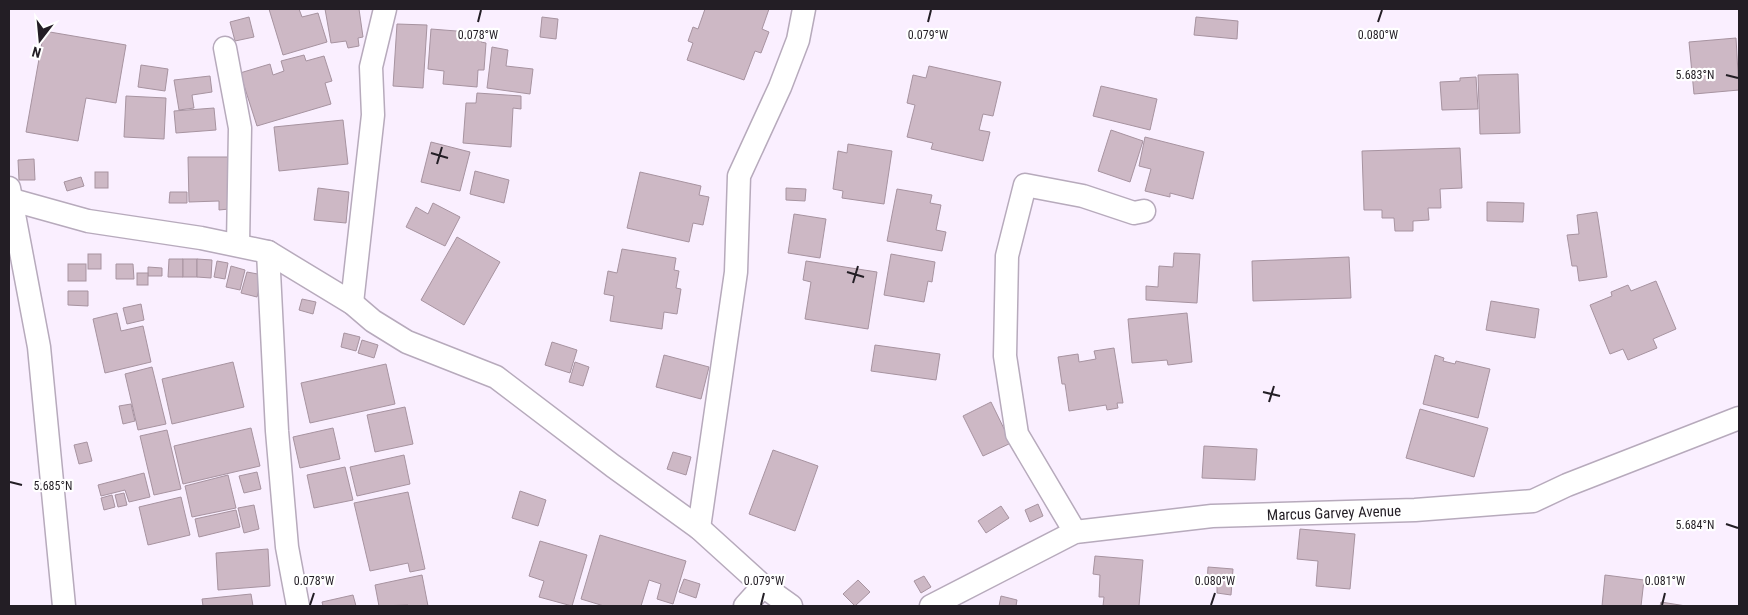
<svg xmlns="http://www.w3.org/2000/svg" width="1748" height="615" font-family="'Roboto Condensed',sans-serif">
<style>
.building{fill:#cdb8c5;stroke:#a793a0}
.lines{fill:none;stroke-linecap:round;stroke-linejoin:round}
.minor-casing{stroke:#b7aabc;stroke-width:25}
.minor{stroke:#fff;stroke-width:22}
.ticks{fill:none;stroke:#231e25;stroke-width:2}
.labels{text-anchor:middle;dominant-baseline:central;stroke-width:4.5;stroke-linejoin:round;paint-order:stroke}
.street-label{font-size:15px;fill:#231e25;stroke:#fff}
.ticks-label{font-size:12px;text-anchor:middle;fill:#231e25;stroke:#fff;stroke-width:4.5;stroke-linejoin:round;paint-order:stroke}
</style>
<rect width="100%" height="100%" fill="#faefff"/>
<g class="building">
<path d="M269,9H299L302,17L318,13L327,42L283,55Z"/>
<path d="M325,9H359L363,37L358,38L359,46L348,48L346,41L331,43Z"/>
<path d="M705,9H769L762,29L769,32L761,53L755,51L744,80L687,60L693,43L688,41L693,27L698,29Z"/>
<path d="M249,17L254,37L235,41L230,22Z"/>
<path d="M542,17L558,19L556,39L540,37Z"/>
<path d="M1196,17L1238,21L1237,39L1194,35Z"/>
<path d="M397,24L427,25L423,88L393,86Z"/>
<path d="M431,29L482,33L481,42L486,43L484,70H478L477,87L443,84L444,71L428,69Z"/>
<path d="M44,31L126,45L116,103L86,98L78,141L26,132Z"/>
<path d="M1736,38L1739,90L1694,94L1689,42Z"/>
<path d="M492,47L508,50L506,66L533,69L530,94L487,88Z"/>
<path d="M304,55L306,61L324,56L332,81L325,83L331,104L257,126L240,73L270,64L273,75L284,71L281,61Z"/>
<path d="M141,65L168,69L165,91L138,87Z"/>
<path d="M929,66L1001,82L993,116L983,114L979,130L990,132L983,161L931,149L933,143L907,137L915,105L907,103L913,75L926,78Z"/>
<path d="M1518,74L1520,133L1480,134L1478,75Z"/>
<path d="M210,76L212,92L192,95L194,108L179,110L174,80Z"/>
<path d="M1476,77L1478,109L1442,110L1440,82L1460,81V78Z"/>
<path d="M1101,86L1157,99L1150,130L1093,116Z"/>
<path d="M477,93L521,96V109L513,108L511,147L463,143L466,103H476Z"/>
<path d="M126,96L166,98L164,139L124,137Z"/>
<path d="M214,108L216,130L176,133L174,111Z"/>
<path d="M343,120L348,164L279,171L274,127Z"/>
<path d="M1111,130L1143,141L1130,182L1098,171Z"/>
<path d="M1145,137L1204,152L1193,199L1170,193V197L1145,191L1151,169L1139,166Z"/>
<path d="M431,142L470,152L460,191L421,182Z"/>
<path d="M848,144L892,151L884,204L842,198L843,191L833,189L838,151L847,153Z"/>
<path d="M1460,148L1462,188L1440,189L1441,208H1428L1429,220L1413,221V231H1395L1394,218H1382V210H1364L1362,151Z"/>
<path d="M188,157H228L229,209L219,210V201L189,202Z"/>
<path d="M34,159L35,180H19L18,160Z"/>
<path d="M475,171L509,180L504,203L470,194Z"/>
<rect x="95" y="172" width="13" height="16"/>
<path d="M640,172L701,186L699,195L709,197L703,225L693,223L689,242L627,228Z"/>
<path d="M81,177L84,186L67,191L64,182Z"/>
<path d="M318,188L349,192L346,223L314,220Z"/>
<path d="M786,188L806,189L805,201L786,200Z"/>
<path d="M897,189L932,195L930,203L941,205L936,230L946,232L942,251L887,241Z"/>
<path d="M170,192H187V203H169Z"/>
<path d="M1487,202L1524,203L1523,222L1487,221Z"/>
<path d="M433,203L460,217L445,246L406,227L416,207L428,214Z"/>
<path d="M1597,212L1607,277L1579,281L1577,266H1572L1567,235L1579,234L1577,215Z"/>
<path d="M794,214L826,219L820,258L788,253Z"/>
<path d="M457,237L500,262L464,325L421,300Z"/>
<path d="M622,249L676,258L674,270L679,271L676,288L681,289L677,314L664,312L662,329L610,321L614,296L604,294L608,271L617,273Z"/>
<path d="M1174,253L1200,254L1197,303L1146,300V286L1158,287L1159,266L1173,267Z"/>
<rect x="88" y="254" width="13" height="15"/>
<path d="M891,254L935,262L932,282L928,281L924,302L884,295Z"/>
<path d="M1349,257L1351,298L1253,301L1252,261Z"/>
<path d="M169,259H183V277H168Z"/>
<rect x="183" y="259" width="14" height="18"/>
<path d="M197,259L212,260L211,278L197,277Z"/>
<path d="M217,261L228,263L225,279L214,277Z"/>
<path d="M806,261L877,272L868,329L805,319L811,282L803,280Z"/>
<rect x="68" y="264" width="18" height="17"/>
<path d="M116,264H133L134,279H116Z"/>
<path d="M231,266L245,270L240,290L226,287Z"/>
<path d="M148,267L162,268V276H148Z"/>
<path d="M247,272L263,275L257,297L241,293Z"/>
<rect x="137" y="273" width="11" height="12"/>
<path d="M1656,281L1676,329L1653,339L1657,348L1628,360L1623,349L1610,354L1590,305L1612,296L1611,292L1628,285L1631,291Z"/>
<path d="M68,291H88V306L68,305Z"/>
<path d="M302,299L316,302L313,314L299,310Z"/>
<path d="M1491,301L1539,309L1535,338L1486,330Z"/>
<path d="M141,304L144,320L127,324L123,308Z"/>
<path d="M117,313L121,331L143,326L151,362L105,373L93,319Z"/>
<path d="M1187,313L1192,362L1168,365L1167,360L1132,363L1128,319Z"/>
<path d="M344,333L360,337L356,351L341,347Z"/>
<path d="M362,340L378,345L374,358L358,353Z"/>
<path d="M552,342L577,350L570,373L545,365Z"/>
<path d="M875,345L940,354L936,380L871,371Z"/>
<path d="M1114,348L1123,403H1117L1118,408L1107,410L1106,405L1069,411L1065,384H1062L1058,357L1078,354L1079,362L1096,359L1094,351Z"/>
<path d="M664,355L709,367L701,399L656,387Z"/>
<path d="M1435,355L1444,358L1443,361L1455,364L1456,361L1490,369L1478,418L1423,404Z"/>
<path d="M233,362L244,407L172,424L162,379Z"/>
<path d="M575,362L589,367L583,386L569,382Z"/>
<path d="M386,364L395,404L310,423L301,383Z"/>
<path d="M152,367L166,424L138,430L125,374Z"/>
<path d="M991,402L1011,443L983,456L963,416Z"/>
<path d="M131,404L135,421L123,424L119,406Z"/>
<path d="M405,407L413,444L375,452L367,415Z"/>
<path d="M1420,409L1488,428L1474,477L1406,458Z"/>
<path d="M251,428L260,466L183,484L174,446Z"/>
<path d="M333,428L340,459L300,468L293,437Z"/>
<path d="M167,430L181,489L154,495L140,436Z"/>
<path d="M87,442L92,461L79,464L74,445Z"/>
<path d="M1204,446L1257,449L1255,480L1202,478Z"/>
<path d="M773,450L818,466L795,531L749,514Z"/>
<path d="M673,452L691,457L686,475L667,469Z"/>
<path d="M404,455L410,484L357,496L350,467Z"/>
<path d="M345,467L353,500L314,508L307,475Z"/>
<path d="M257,472L261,489L244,493L239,476Z"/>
<path d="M144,473L150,497L129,502L125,490L101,496L98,485Z"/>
<path d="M228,475L236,508L192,517L185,486Z"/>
<path d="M520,491L546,500L538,526L512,518Z"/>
<path d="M408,492L425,569L410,572L408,563L370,571L354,503Z"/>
<path d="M124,493L127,505L118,507L115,495Z"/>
<path d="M112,495L115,507L104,510L101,498Z"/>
<path d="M181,497L190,535L148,545L139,507Z"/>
<path d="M1038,504L1043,516L1030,522L1025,510Z"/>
<path d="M254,505L259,529L244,533L238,508Z"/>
<path d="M1001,506L1009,518L986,533L978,521Z"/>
<path d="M236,510L240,527L199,537L195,519Z"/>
<path d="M1300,529L1355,534L1350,589L1316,586L1318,561L1297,559Z"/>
<path d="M600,535L686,561L673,604L657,599L661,584L649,580L641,606H604L581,599Z"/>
<path d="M540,541L587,555L572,606L539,597L544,581L529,576Z"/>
<path d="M268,549L270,586L218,590L216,553Z"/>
<path d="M1095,556L1143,560L1139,606H1103L1104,597H1099L1100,575L1093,574Z"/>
<path d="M1208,567L1233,569L1231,595L1217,593V585L1207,584Z"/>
<path d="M422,575L428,606H408V605L379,606L375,585Z"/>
<path d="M1605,575L1644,580L1641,606H1602Z"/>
<path d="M924,576L931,587L921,593L914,581Z"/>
<path d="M684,579L700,584L696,598L679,592Z"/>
<path d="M858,580L870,592L855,606L843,594Z"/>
<path d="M251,594L253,606H203L202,599Z"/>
<path d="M353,595L356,606H323L322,602Z"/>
<path d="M1001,596L1017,600L1016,606H999Z"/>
<path d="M1661,602L1686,606H1660Z"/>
</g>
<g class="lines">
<g class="minor-casing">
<g id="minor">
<path d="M225,48L240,128L238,245"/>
<path d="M9,188L39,347L64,606"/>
<path d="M9,199L88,221L201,238L268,252L352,303L373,321L407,342L496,377L613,466L699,528L763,586L791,606"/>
<path d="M268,252L277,431L287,547L298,606"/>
<path d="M352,303L373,115L371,67L385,9"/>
<path d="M699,528L736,272L739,176L780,87L798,40L804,9"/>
<path d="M1075,532L1017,434L1005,356L1007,256L1025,185L1083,196L1134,213L1144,211"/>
<path d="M745,606L763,586"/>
<path d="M931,606L1075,532L1212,516L1415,510L1533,501L1567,485L1739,418"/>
</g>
</g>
<use href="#minor" class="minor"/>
</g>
<path class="ticks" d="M478,22L481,10M928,22L931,10M1378,22L1382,10M1726,75L1738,78M431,153L448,158M437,164L442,147M847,272L864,277M853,283L858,266M1263,392L1280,396M1269,402L1274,386M10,482L22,485M1726,524L1738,528M310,605L314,593M761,605L764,593M1211,605L1215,593M1662,605L1665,593"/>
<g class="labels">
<g class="street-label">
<text transform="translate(1334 513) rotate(-2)">Marcus Garvey Avenue</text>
</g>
</g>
<g class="ticks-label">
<text x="478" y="39">0.078°W</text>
<text x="928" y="39">0.079°W</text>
<text x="1378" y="39">0.080°W</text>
<text x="1695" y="79">5.683°N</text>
<text x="53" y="490">5.685°N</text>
<text x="1695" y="529">5.684°N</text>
<text x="314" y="585">0.078°W</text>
<text x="764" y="585">0.079°W</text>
<text x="1215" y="585">0.080°W</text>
<text x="1665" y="585">0.081°W</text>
</g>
<rect width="1748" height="615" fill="none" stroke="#231e25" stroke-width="20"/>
<g transform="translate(40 40) rotate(196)" stroke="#ffffff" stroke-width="4" paint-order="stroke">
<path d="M0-4L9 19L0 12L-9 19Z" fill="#231e25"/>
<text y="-8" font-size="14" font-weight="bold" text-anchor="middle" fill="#231e25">N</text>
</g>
</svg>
